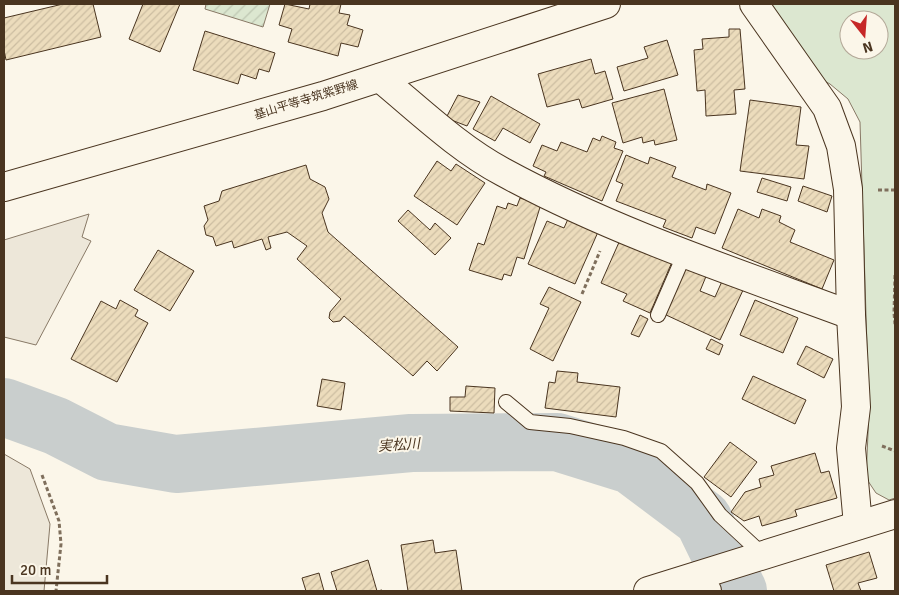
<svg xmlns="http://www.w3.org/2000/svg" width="899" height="595" font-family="Signika,'Noto Sans JP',sans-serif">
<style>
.green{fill:#dce7d0;stroke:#887966;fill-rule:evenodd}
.garden{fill:url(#garden-furrows);stroke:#887966}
.parking{fill:#ede7d9;stroke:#887966}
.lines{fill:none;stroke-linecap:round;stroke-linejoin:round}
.river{stroke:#c9cecd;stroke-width:58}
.building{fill:url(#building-hatch);stroke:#4a3520}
.service-casing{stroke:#4a3520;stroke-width:16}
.minor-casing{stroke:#4a3520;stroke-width:30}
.tertiary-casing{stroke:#4a3520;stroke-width:30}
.secondary-casing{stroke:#4a3520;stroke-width:30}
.path{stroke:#7f6f5c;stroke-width:3;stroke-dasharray:4 2.5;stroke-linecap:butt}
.service{stroke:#fbf6e9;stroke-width:14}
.minor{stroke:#fbf6e9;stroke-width:28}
.tertiary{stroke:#fbf6e9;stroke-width:28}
.secondary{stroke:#fbf6e9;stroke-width:28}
.labels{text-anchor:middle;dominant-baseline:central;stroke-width:4;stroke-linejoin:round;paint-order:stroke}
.street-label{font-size:12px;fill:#4a3520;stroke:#fbf6e9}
.water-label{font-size:14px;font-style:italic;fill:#4a3520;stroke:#fbf6e9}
</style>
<defs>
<pattern id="garden-furrows" width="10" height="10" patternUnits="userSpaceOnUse" patternTransform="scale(1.25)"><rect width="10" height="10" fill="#dce7d0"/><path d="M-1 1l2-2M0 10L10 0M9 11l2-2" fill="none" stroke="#bec7b2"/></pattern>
<pattern id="building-hatch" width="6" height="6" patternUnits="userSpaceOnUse" patternTransform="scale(1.25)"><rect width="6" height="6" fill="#ecdcbc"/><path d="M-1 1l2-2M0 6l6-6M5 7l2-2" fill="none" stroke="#ccbda1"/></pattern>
</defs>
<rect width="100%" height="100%" fill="#fbf6e9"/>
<path class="green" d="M764,4H895V498L889,500L876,493L866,478L869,411L860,122L848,99L830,84L804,70ZM849,20H879V50H849Z"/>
<path class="garden" d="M206,4H270L263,27L205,9Z"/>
<g class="parking">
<path d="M89,214L82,237L91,241L36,345L4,337V240Z"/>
<path d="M4,454L30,469L50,524L44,591H4Z"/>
</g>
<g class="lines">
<path class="river" d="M4,407L56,426L107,452L176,464L411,443L557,442L631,465L703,519L738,591"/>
</g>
<g class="building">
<path d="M63,4H93L101,37L6,60L4,50V18Z"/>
<path d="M143,4H180L160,52L129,39Z"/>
<path d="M285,4L309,9L310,4H341L339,13L350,15L347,25L363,30L358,47L341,43L338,56L288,42L292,29L279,25Z"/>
<path d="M729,29H740L745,89L734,90L736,114L706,116L705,90L697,91L694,50L703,49L702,39L729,37Z"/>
<path d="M205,31L275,53L269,72L259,69L256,79L241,74L238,84L193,70Z"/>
<path d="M667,40L678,75L624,91L617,67L648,58L644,47Z"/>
<path d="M591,59L595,74L605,71L613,99L582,108L579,99L547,107L538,74Z"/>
<path d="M664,89L677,140L655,145L654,140L643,143L642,137L623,143L612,103Z"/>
<path d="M458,95L480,102L467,126L446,118Z"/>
<path d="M491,96L540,124L530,143L503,128L495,141L473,129Z"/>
<path d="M750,100L801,107L796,145L809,146L804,179L740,171Z"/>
<path d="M602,136L616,142L614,148L623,151L602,201L544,176L546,172L533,166L542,145L557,151L561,142L587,152L593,138L600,141Z"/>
<path d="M626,155L648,164L650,157L676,167L672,177L706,190L707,184L731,193L715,234L696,227L692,238L663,227L666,220L616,201L623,184L616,181Z"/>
<path d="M437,161L451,171L456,164L485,183L457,225L414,196Z"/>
<path d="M306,165L310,179L325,187L329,199L322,213L328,232L458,347L437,371L427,361L413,376L344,316L340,321L333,322L329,318L330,312L341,299L297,259L307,246L287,232L268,237L271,248L266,250L262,239L234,248L232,241L216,246L213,237L206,235L204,226L208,220L204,206L219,201L222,191Z"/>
<path d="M762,178L791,187L787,201L757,192Z"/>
<path d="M803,186L832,196L827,212L798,201Z"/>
<path d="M520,198L541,204L524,259L517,257L511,276L504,274L502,280L469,270L478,243L484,245L497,206L506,209L508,203L517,206Z"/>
<path d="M738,209L759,218L762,209L781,216L779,222L795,230L790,242L834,260L822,289L722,248Z"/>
<path d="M408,210L430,230L435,223L451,238L435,255L398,221Z"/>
<path d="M568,219L598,232L575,284L528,264L547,221L564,228Z"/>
<path d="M620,240L672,262L650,313L623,301L627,294L601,283Z"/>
<path d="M158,250L194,271L170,311L134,290Z"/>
<path d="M687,265L707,274L700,291L715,297L723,279L744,288L720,340L664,314Z"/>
<path d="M549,287L581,302L553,361L530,349L549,308L540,304Z"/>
<path d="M120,300L138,310L135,316L148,323L117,382L71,359L101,301L116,309Z"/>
<path d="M755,300L798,318L783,353L740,335Z"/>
<path d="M640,315L648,319L639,337L631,334Z"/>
<path d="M711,339L723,345L719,355L706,349Z"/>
<path d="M806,346L833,359L824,378L797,364Z"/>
<path d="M557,371L578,373L577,382L620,387L616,417L545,408L549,382L555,383Z"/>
<path d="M753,376L806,400L795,424L742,399Z"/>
<path d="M322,379L345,383L341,410L317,406Z"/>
<path d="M466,386L495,388L494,413L450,411V397H465Z"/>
<path d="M730,442L757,462L731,497L704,477Z"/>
<path d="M815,453L821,473L829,471L837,498L795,510L797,516L762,526L759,516L744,521L731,512L745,492L761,487L759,479L774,475L771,466Z"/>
<path d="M433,540L435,553L456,550L462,591H408L401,545Z"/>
<path d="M869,552L877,578L858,583L861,591H834L826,565Z"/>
<path d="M368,560L377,591L382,590L383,591H337L331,572Z"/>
<path d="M319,573L324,591H306L302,578Z"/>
</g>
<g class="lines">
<g class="service-casing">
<g id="service">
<path d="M658,315L685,253"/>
<path d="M506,402L530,422L570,426L624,438L661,451L697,483L720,515L763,555"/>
</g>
</g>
<g class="minor-casing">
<g id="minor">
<path d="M754,4L827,108L841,146L848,189L851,315L856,407L851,448L858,525"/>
<path d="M380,78C419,110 458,148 503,172C613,232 735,272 851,315"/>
<path d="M698,576L707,591"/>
</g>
</g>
<g class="tertiary-casing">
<path id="tertiary" d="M648,591L895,514"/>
</g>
<g class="secondary-casing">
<path id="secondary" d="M4,187L323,96L606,4"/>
</g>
<g class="path">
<path d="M878,190H895"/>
<path d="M895,275L894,313L895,324"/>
<path d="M582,294L600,251"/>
<path d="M882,446L895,451"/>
<path d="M42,475L59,521L61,544L56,591"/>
</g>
<use href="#service" class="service"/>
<use href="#minor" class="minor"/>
<use href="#tertiary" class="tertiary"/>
<use href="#secondary" class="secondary"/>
</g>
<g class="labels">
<g class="street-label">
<text transform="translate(306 100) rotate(-17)">基山平等寺筑紫野線</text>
</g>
<g class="water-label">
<text transform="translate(399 445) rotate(-4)">実松川</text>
</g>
</g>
<rect width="899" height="595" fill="none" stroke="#4a3520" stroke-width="10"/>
<g transform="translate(864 35) rotate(163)"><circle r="24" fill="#fbf6e9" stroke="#b4a999"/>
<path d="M0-4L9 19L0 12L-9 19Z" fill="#c62828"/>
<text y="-8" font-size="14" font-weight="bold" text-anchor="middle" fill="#4a3520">N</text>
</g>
<path d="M12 575v8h95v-8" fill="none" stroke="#4a3520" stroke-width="2.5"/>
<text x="20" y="575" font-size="15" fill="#4a3520" stroke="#fbf6e9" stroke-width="4" paint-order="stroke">20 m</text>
</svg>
